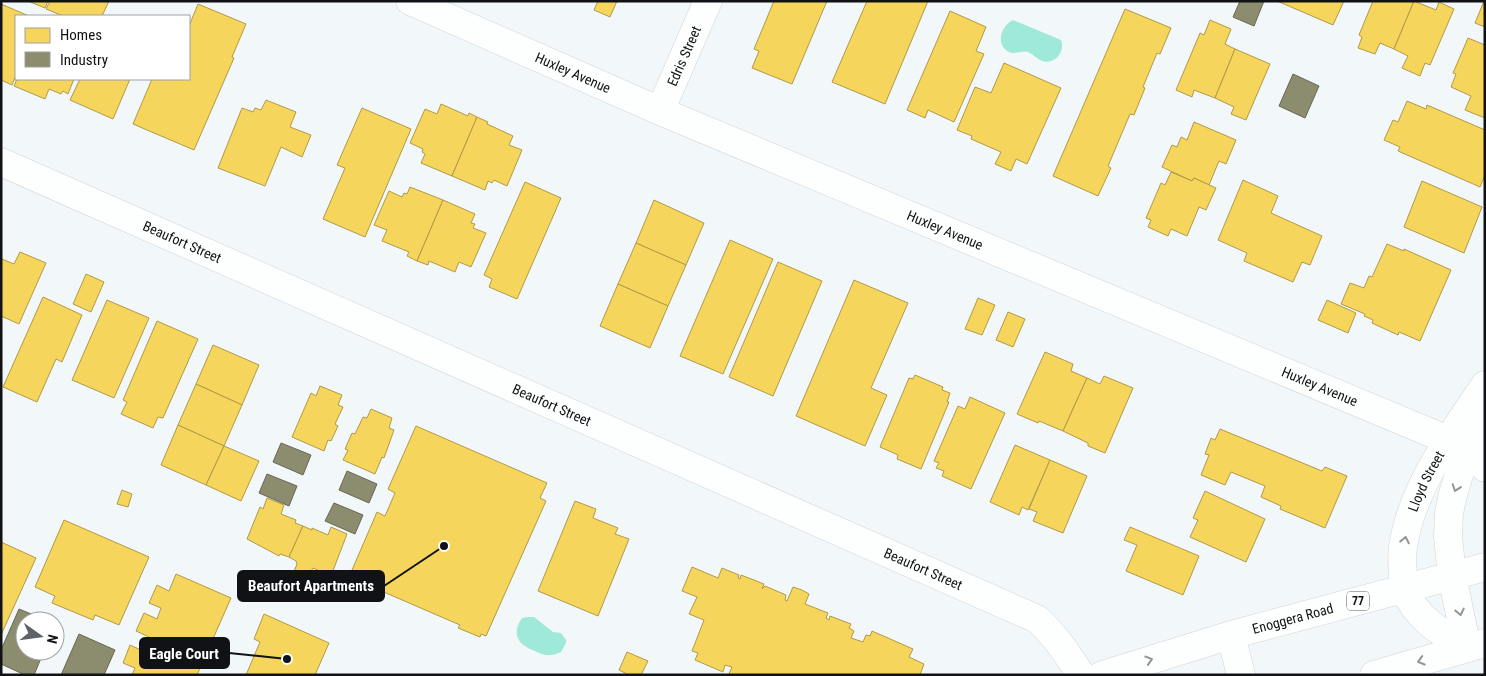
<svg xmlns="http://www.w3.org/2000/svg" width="1486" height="676" font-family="'Roboto Condensed',sans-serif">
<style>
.water{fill:#9fe9d8}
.homes{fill:#f6d55c;stroke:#b19a47}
.industry{fill:#8c8c6e;stroke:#676753}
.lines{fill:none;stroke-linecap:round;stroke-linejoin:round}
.street-casing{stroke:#d0d4d6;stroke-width:29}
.secondary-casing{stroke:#d0d4d6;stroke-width:29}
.primary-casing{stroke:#d0d4d6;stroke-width:29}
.street{stroke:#fdfefe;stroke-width:28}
.secondary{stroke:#fdfefe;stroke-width:28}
.primary{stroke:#fdfefe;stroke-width:28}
.oneway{stroke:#929495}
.labels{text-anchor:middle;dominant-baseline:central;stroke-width:5;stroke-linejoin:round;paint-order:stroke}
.shield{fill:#fff;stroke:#58595b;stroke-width:1}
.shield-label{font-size:12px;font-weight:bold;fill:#101215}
.street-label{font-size:14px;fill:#101215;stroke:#fff}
.leader{fill:none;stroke:#101215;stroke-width:2}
.callout-dot{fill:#101215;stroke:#fff;stroke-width:2}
.callout{fill:#101215;stroke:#101215;stroke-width:2}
.callout-label{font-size:15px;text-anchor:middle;font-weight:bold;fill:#fff}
</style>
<rect width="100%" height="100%" fill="#f2f7fa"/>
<g class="water">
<path d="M1013,20L1061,40C1066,52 1054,65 1042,61C1037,59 1033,54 1028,52C1022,50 1015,55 1009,52C994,44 1002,25 1013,20Z"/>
<path d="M528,617H534L553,632L561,633L566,640V643L561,652C558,653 554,655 550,655C545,656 539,653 535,651C518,645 511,634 522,618Z"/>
</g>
<g class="homes">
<path d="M28,1H48L45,8Z"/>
<path d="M50,1H109L102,16H63L46,9Z"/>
<path d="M598,1H617L610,17L594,10Z"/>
<path d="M774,1H827L792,84L752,68L759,51L754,49Z"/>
<path d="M867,1H928L885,104L832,82Z"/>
<path d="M1277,1H1344L1333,25Z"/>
<path d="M1373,1H1414L1394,49L1380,43L1375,54L1358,48L1362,37L1359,35Z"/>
<path d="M1414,1L1436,10L1439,2L1454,9L1430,65L1425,63L1420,76L1402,68L1408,56L1394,49Z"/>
<path d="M1484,1H1485V27L1475,23Z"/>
<path d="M1,4L29,16H16V75L12,85L1,80Z"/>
<path d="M198,4L246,24L232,57L234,58L194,150L133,124L152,79H189V26Z"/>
<path d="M1125,9L1171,28L1160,54L1157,53L1143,87L1145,88L1134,115L1130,114L1108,166L1111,168L1098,196L1053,176Z"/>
<path d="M950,11L986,27L976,51L984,54L954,122L928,110L925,118L907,110Z"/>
<path d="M1210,20L1231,29L1225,44L1235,49L1215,98L1194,90L1192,97L1176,90L1200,33L1204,35Z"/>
<path d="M1468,38L1485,45V118L1465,110L1471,96L1451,87L1456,74L1453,73Z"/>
<path d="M1235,49L1270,64L1246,120L1231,114L1234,107L1215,98Z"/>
<path d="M1004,63L1061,88L1027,164L1016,159L1011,171L995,164L1001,152L971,139L972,136L957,130L975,87L991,93Z"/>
<path d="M17,79H74L68,94L63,91L61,94L49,89L45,99L14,86Z"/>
<path d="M80,79H130L113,119L70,100Z"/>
<path d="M266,100L296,112L290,127L311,135L302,157L281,147L265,186L218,168L242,108L253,112L255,108L261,110Z"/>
<path d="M1407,101L1426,109L1427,105L1485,130V175L1480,187L1398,151L1400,147L1384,140L1393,120L1398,122Z"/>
<path d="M441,104L468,116L469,113L477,117L452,176L421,163L425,154L422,152L423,149L410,143L425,109L437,114Z"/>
<path d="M362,108L411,129L365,237L323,219L345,168L337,165Z"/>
<path d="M477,117L488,122L487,124L513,136L509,145L522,150L507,186L494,180L492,183L488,181L485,190L452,176Z"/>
<path d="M1194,122L1236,140L1226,164L1219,161L1209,185L1194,178L1192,181L1162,167L1172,145L1177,147L1181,137L1187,140Z"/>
<path d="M1171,172L1192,181L1194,178L1216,188L1206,210L1199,207L1187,236L1171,229L1168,236L1148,227L1151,220L1146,218L1161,183L1165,185Z"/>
<path d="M1243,180L1278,196L1271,213L1322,236L1310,265L1302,262L1293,282L1244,261L1247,253L1218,240Z"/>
<path d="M1422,181L1482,207L1464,253L1404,227Z"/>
<path d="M525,182L561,198L517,299L489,287L492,279L484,275Z"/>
<path d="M410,187L443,200L417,261L407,256L409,252L382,241L387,230L374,225L389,191L402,197L404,193L407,194Z"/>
<path d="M443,200L475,214L471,223L475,224L473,228L486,233L471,267L459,262L455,272L429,261L428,265L417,261Z"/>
<path d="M654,200L704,223L686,265L636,243Z"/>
<path d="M730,240L773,259L723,374L680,356Z"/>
<path d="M636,243L686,265L668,306L618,284Z"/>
<path d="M1387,244L1404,251V249L1451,270L1420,341L1399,332L1398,335L1372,323L1373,320L1364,316L1365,314L1341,304L1350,283L1364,288L1369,276L1372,277Z"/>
<path d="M20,252L46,263L19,324L1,316V260L2,259L14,264Z"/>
<path d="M778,262L822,281L773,396L729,377Z"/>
<path d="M86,274L104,282L91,312L73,304Z"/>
<path d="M854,280L908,303L871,388L887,395L865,446L796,416Z"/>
<path d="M618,284L668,306L650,348L600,326Z"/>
<path d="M43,297L82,315L62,362L56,359L37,402L3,387Z"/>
<path d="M978,298L995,305L982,335L965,329Z"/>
<path d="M107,300L149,318L114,398L72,380Z"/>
<path d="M1327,300L1356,313L1348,333L1318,320Z"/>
<path d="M1008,312L1025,319L1013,347L996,340Z"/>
<path d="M157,321L198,339L163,418L158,417L153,428L121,414L127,402L123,400Z"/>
<path d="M213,345L259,365L242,405L196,384Z"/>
<path d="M1045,352L1073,364L1071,371L1087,378L1063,431L1039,421L1038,423L1017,414Z"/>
<path d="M915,375L943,387L942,390L950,393L947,402H949L921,469L897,459L898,455L880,447L909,378L913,379Z"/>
<path d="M1104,376L1133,388L1105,453L1088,446V443L1063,431L1087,378L1100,384Z"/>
<path d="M196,384L242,405L224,446L178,425Z"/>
<path d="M320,386L342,395L338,405L343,407L335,424L338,426L331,441L328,440L324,451L292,437L311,393L316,396Z"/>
<path d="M970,397L1005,413L971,489L942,476L944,471L936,468L939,463L934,461L958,406L965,409Z"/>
<path d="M371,409L392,418L389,428L394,430L384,458L382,457L375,474L343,460L348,450L345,449L352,433L355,434L363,417L367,418Z"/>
<path d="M178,425L224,446L206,485L161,465Z"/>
<path d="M416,426L547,483L540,498L546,501L486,636L481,634L480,637L458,628L460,625L349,577L377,512L385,516L395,493L388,489Z"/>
<path d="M1220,429L1322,471L1325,467L1347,476L1325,528L1280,509L1281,506L1261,497L1265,486L1231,472L1225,485L1201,475L1209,455L1205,454L1211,438L1215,440Z"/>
<path d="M1015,445L1050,460L1028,510L1022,507L1019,515L990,502Z"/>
<path d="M224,446L259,461L241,501L206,485Z"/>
<path d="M1050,460L1087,476L1063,533L1033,521L1037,512L1029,509Z"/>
<path d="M122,490L132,494L128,507L117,504Z"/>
<path d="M1205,491L1265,519L1246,562L1190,537L1198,520L1193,518Z"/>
<path d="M267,498L284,505L281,514L296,520L295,523L303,526L289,557L280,554L279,556L247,539L260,507L263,509Z"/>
<path d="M575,501L596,509L593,518L618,528L615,534L629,539L598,616L538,591Z"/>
<path d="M64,520L149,557L119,625L95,615L93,620L52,603L55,596L35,587Z"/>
<path d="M303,526L312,530V528L328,535L331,527L347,534L331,576L313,568L306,580L293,574L297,564L296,561L289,557Z"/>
<path d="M1130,527L1199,556L1183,595L1126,571L1137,545L1124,540Z"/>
<path d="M1,542L36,558L1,635Z"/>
<path d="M692,567L718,578L722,568L739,575L738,578L740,579L741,575L764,584L762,589L765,586L786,595L785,600L787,601L793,587L802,590L809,594L805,604L828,613L826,618L829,620L830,616L851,624L849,628L854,631L851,638L863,642L866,635L870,636L872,631L913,649L909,657L924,664L920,675H731L729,674L732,667L725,665L723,672L695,660L698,653L692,651L704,620L689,614L697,597L682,591Z"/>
<path d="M176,574L231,598L197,675H132L135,668L123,663L130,645L143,651L149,637L136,631L144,613L157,619L161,608L149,603L157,585L169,591Z"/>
<path d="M264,614L329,643L315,675H246L260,642L254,639Z"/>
<path d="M627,652L648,661L641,675H629L619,670Z"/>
</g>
<g class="industry">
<path d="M1240,1H1264L1254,26L1233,17Z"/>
<path d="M1293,74L1319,86L1305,118L1279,106Z"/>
<path d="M281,443L311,455L303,475L273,462Z"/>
<path d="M347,471L377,484L369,503L339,490Z"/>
<path d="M267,474L297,486L289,506L259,493Z"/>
<path d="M334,503L363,515L355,534L325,521Z"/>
<path d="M19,609L48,621H25V651H44L34,675H25L1,664V650Z"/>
<path d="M79,634L115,650L104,675H61Z"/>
</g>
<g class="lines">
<g class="street-casing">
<g id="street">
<path id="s1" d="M410,1L660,111L1448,440"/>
<path id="s2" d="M660,111L708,1"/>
<path id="s3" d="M1,162L1037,619C1055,635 1068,655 1081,675"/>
</g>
</g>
<g class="secondary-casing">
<g id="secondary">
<path d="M1483,425L1482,444L1485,468"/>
<path d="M1452,576L1448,536L1449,513L1453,494L1481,404"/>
<path id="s4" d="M1404,589C1403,575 1401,561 1403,547C1412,487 1452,434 1485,385"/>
</g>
</g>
<g class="primary-casing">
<g id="primary">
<path d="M1452,576L1467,648"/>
<path d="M1404,589C1417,619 1440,632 1467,648"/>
<path d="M1231,635L1241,675"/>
<path id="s5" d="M1102,675L1231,635L1485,567"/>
<path d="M1374,675L1485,643"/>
</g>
</g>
<use href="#street" class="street"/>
<use href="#secondary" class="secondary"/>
<use href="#primary" class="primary"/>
</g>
<defs><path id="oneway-chevron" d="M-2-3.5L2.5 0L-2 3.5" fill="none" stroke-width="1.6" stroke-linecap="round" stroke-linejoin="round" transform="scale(1.25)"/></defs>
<g class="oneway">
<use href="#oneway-chevron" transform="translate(1456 488) rotate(109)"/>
<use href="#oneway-chevron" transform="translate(1405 540) rotate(-79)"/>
<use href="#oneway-chevron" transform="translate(1460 612) rotate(78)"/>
<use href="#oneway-chevron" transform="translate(1149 660) rotate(-17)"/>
<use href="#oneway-chevron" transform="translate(1421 661) rotate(164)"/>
</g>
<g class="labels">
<rect class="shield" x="1347" y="591.5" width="22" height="19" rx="4"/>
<g class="shield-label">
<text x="1358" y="601">77</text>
</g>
<g class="street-label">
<text stroke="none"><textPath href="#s2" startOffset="60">Edris Street</textPath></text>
<text stroke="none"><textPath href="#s1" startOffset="178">Huxley Avenue</textPath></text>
<text stroke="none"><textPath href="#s1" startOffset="582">Huxley Avenue</textPath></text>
<text stroke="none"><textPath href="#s3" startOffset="198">Beaufort Street</textPath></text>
<text stroke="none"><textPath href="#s1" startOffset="988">Huxley Avenue</textPath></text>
<text stroke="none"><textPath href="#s3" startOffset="602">Beaufort Street</textPath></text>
<text stroke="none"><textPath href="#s4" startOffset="112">Lloyd Street</textPath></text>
<text stroke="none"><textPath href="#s3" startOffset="1008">Beaufort Street</textPath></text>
<text stroke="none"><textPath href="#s5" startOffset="199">Enoggera Road</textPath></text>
</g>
</g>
<path class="leader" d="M444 546L384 586M287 659L229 653"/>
<g class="callout-dot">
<circle cx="444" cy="546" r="5"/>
<circle cx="287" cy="659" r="5"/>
</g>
<g class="callout">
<rect x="238" y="571" width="146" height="30" rx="5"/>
<rect x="140" y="638" width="89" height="30" rx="5"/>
</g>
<g class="callout-label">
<text x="311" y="591">Beaufort Apartments</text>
<text x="184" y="659">Eagle Court</text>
</g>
<rect width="1486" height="676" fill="none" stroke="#101215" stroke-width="5"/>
<rect x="15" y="15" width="175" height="65" fill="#ffffff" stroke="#9fa0a1"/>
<rect x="25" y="28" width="25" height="15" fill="#f6d55c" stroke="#9fa0a1"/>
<text x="60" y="40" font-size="15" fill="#101215">Homes</text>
<rect x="25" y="52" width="25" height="15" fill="#8c8c6e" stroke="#9fa0a1"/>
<text x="60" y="65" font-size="15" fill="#101215">Industry</text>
<g transform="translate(40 636) rotate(104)"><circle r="24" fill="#ffffff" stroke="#9fa0a1"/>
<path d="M0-4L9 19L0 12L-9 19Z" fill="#5f6265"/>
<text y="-8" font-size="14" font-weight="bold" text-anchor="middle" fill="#101215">N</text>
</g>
</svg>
